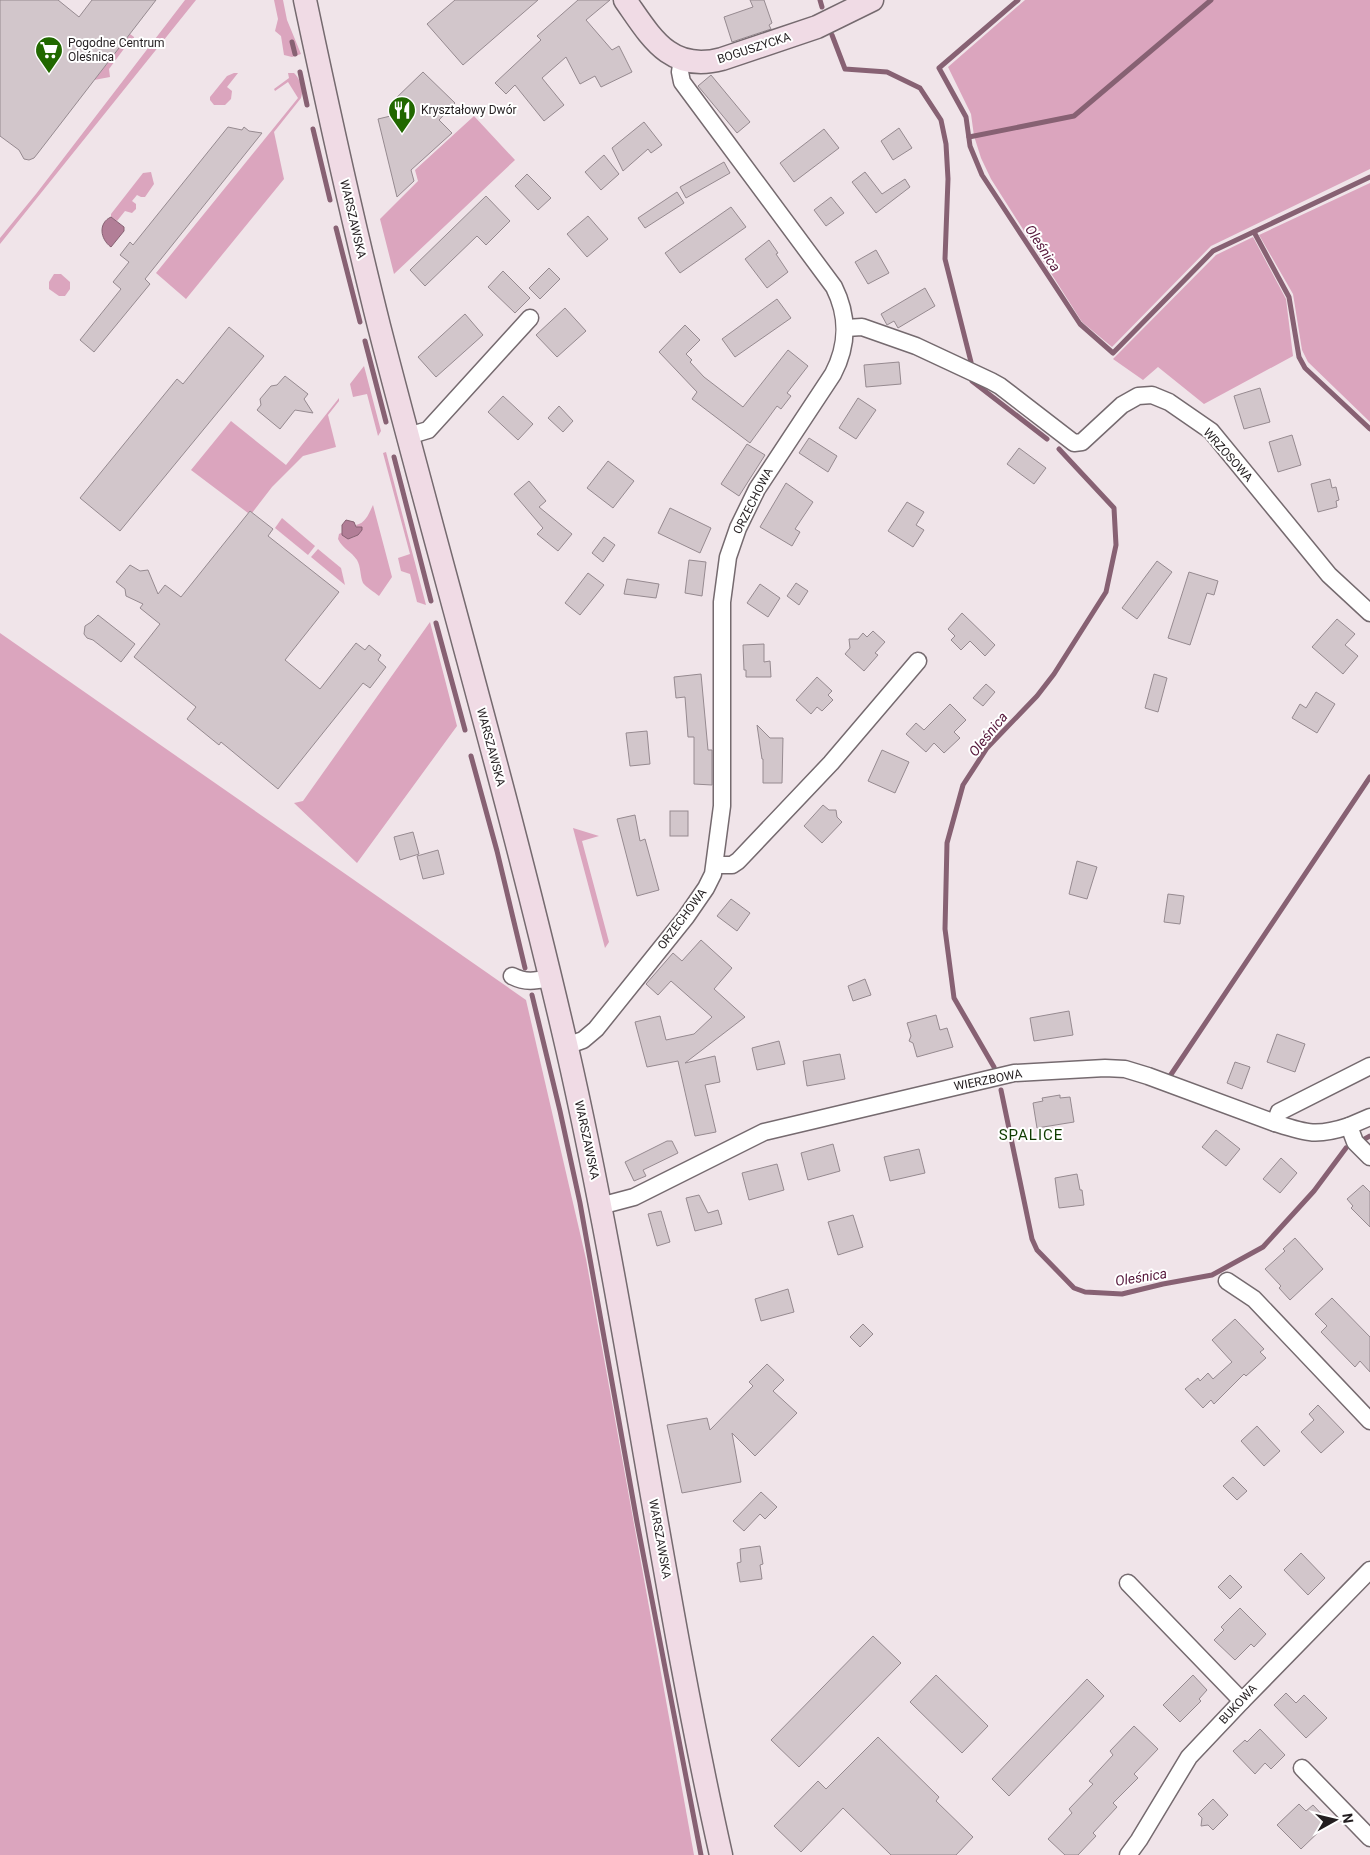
<svg xmlns="http://www.w3.org/2000/svg" width="1370" height="1855" font-family="Roboto,sans-serif">
<style>
.green{fill:#dba5be}
.water{fill:#b27e97;stroke:#876173}
.lines{fill:none;stroke-linecap:round;stroke-linejoin:round}
.stream{stroke:#876173;stroke-width:5}
.building{fill:#d2c6cb;stroke:#968a90}
.street-casing{stroke:#756a6f;stroke-width:19}
.secondary-casing{stroke:#756a6f;stroke-width:25}
.street{stroke:#fff;stroke-width:16}
.secondary{stroke:#f0dbe5;stroke-width:22}
.labels{text-anchor:middle;dominant-baseline:central;stroke-width:4;stroke-linejoin:round;paint-order:stroke}
.poi-label{font-size:12px;fill:#231e20;stroke:#fff;text-anchor:start}
.street-label{font-size:12px;fill:#231e20;stroke:#fff}
.water-label{font-size:14px;font-style:italic;fill:#55163a;stroke:#fff}
.quarter-label{font-size:15px;letter-spacing:1px;fill:#0f3c00;stroke:#fff}
</style>
<rect width="100%" height="100%" fill="#f0e4e9"/>
<g class="green">
<path d="M185,0H196L0,244V238L36,194Z"/>
<path d="M274,0H283L287,20L301,54L292,57L284,55L281,36L275,31L278,19Z"/>
<path d="M1025,0H1370V169L1211,246L1112,347L1082,322L991,179L981,158L974,136L971,114L948,67Z"/>
<path d="M130,34L134,37V45L126,46L109,69L110,77L94,80Z"/>
<path d="M234,73H238L227,87L232,91L231,99L225,105H214L210,100V97L227,76Z"/>
<path d="M288,73H294C300,79 304,89 301,98L274,132L284,179L186,299L156,273L298,98L288,82L275,91L274,89L289,78Z"/>
<path d="M474,116L515,160L394,274L380,219L418,181L415,170Z"/>
<path d="M151,172L154,184L145,197H141L137,195L132,201L136,204V209L132,213L125,211L117,221L111,217V214L143,173Z"/>
<path d="M1370,183V422L1308,362L1302,350L1293,294L1259,235Z"/>
<path d="M1253,237L1286,299L1293,356L1204,404L1158,367L1143,380L1113,359L1216,255Z"/>
<path d="M54,274H61L70,282V289L65,296H59L49,289V282Z"/>
<path d="M364,366L381,431L378,436L367,394L353,397L350,384Z"/>
<path d="M339,398V401L328,415L336,447L303,456L272,487L252,513L250,511L248,513L191,470L231,421L286,465Z"/>
<path d="M386,452L426,605L417,602L410,574L401,571L398,558L410,554L383,453Z"/>
<path d="M373,505L392,577L379,596C374,592 366,587 363,583C360,576 361,567 357,560C351,551 343,549 338,539L339,534L343,532L351,538L358,535L356,525C366,523 369,513 373,505Z"/>
<path d="M282,518L315,546L308,555L275,528Z"/>
<path d="M318,549L341,568L345,585L311,557Z"/>
<path d="M430,622L457,726L357,863L294,803L303,801Z"/>
<path d="M0,633L526,1000L586,1259L694,1855H0Z"/>
<path d="M573,828L599,836L582,841L609,942L605,948Z"/>
</g>
<g class="water">
<path d="M111,217L124,227V231L111,247C100,239 98,223 111,217Z"/>
<path d="M346,520L354,522L356,527H362V530L358,535L348,539L342,535V525Z"/>
</g>
<g class="lines">
<g class="stream">
<path d="M820,0L822,7"/>
<path d="M1018,0L939,68L966,117L970,146L982,175L1080,324L1113,353L1213,251L1370,177"/>
<path d="M832,35L845,69L887,72L920,88L941,120L946,144L948,179L945,259L971,362"/>
<path d="M292,42L295,54"/>
<path d="M300,72L307,105"/>
<path d="M313,129L330,200"/>
<path d="M969,137L1074,116L1211,0"/>
<path d="M336,228L360,322"/>
<path d="M1254,232L1289,297L1299,357L1305,368L1370,429"/>
<path d="M365,341L386,422"/>
<path d="M972,381L1047,439"/>
<path d="M394,457L431,601"/>
<path d="M436,623L465,730"/>
<path d="M471,756L497,851L525,968"/>
<path d="M532,995L560,1111L580,1203L637,1522L701,1855"/>
<path d="M994,1067L954,998L945,929L947,843L963,785L987,748L1037,696L1054,674L1106,592L1116,545L1114,508L1059,449"/>
<path d="M1170,1076L1370,777"/>
<path d="M1001,1090L1032,1239L1037,1250L1074,1288L1085,1292L1122,1294L1163,1284L1212,1275L1263,1247L1314,1191L1346,1148"/>
<path d="M1361,1141L1370,1136"/>
</g>
</g>
<g class="building">
<path d="M0,0H58L79,17L92,0H156L38,153L34,158L29,160L24,159L19,150L0,136Z"/>
<path d="M455,0H538L463,65L427,24Z"/>
<path d="M578,0H610L586,20L612,50L619,46L632,72L601,87L595,76L580,84L566,57L542,78L564,105L544,121L515,85L506,94L495,83L541,40L537,36Z"/>
<path d="M750,0H764L772,23L769,25L771,29L732,42L724,17L753,7Z"/>
<path d="M423,72L455,103L439,120L452,133L411,170L414,181L397,197L378,119L403,113L393,101Z"/>
<path d="M711,75L750,122L737,133L698,86Z"/>
<path d="M644,122L662,145L651,153L648,149L623,171L612,148Z"/>
<path d="M228,127L242,130L244,127L249,131L262,133L145,279L150,284L94,352L80,340L121,289L113,282L129,262L120,255L130,242L133,245Z"/>
<path d="M899,128L912,148L893,160L881,141Z"/>
<path d="M824,129L839,148L794,182L780,163Z"/>
<path d="M604,155L619,174L601,190L585,172Z"/>
<path d="M724,162L730,173L686,198L680,187Z"/>
<path d="M865,172L882,194L905,179L910,187L876,213L852,182Z"/>
<path d="M527,174L551,198L538,210L515,186Z"/>
<path d="M677,192L684,203L645,228L638,218Z"/>
<path d="M486,196L510,221L486,245L477,236L425,286L410,270Z"/>
<path d="M831,197L844,213L826,226L814,210Z"/>
<path d="M731,207L746,227L680,273L665,253Z"/>
<path d="M588,216L608,239L587,257L567,234Z"/>
<path d="M769,240L778,253L776,254L788,272L767,288L745,259Z"/>
<path d="M876,250L889,273L868,284L855,262Z"/>
<path d="M549,268L560,279L540,299L529,288Z"/>
<path d="M503,271L530,298L515,313L488,287Z"/>
<path d="M925,288L935,306L898,328L894,321L887,325L881,314Z"/>
<path d="M777,299L791,318L735,357L722,339Z"/>
<path d="M565,308L586,331L557,357L536,335Z"/>
<path d="M465,314L483,335L436,377L418,357Z"/>
<path d="M685,325L700,340L686,354L692,360L690,362L704,377L743,407L788,350L808,366L787,393L791,396L781,409L777,406L750,443L692,399L697,392L659,352Z"/>
<path d="M229,327L264,356L120,531L80,498L177,379L183,384Z"/>
<path d="M899,362L901,384L866,387L864,365Z"/>
<path d="M285,376L308,394L304,399L313,413L295,410L280,429L257,410L261,405L260,399L271,386L277,385Z"/>
<path d="M1260,388L1270,422L1244,429L1234,396Z"/>
<path d="M503,396L533,424L518,440L488,412Z"/>
<path d="M858,398L876,410L856,439L839,428Z"/>
<path d="M559,406L573,421L563,432L548,418Z"/>
<path d="M1292,435L1301,465L1278,472L1269,442Z"/>
<path d="M809,438L837,456L828,472L799,453Z"/>
<path d="M747,444L765,455L739,496L721,484Z"/>
<path d="M1019,448L1046,468L1034,484L1007,464Z"/>
<path d="M608,461L634,481L613,508L587,488Z"/>
<path d="M1330,479L1332,488L1336,487L1339,500L1336,501L1337,507L1318,512L1311,484Z"/>
<path d="M529,481L546,501L539,507L572,534L558,551L537,534L543,528L514,494Z"/>
<path d="M786,483L813,502L795,529L800,532L792,546L760,527Z"/>
<path d="M907,502L924,512L916,525L924,530L913,547L888,531Z"/>
<path d="M670,508L711,528L700,553L658,533Z"/>
<path d="M250,511L273,529L268,536L339,592L285,660L320,689L356,643L365,650L369,645L381,655L378,660L386,667L370,688L363,683L278,789L221,742L219,745L187,719L196,707L134,657L160,624L140,608L143,604L126,596L125,589L116,582L130,565L140,571L148,570L158,594L165,585L181,597Z"/>
<path d="M604,537L615,545L603,562L592,553Z"/>
<path d="M689,560L706,562L702,596L685,593Z"/>
<path d="M1157,561L1172,572L1137,619L1122,608Z"/>
<path d="M1189,572L1218,581L1214,595L1207,593L1190,645L1168,638Z"/>
<path d="M588,573L604,585L580,615L565,603Z"/>
<path d="M627,579L659,584L656,598L624,594Z"/>
<path d="M796,583L808,591L799,605L787,596Z"/>
<path d="M760,584L780,598L768,617L747,603Z"/>
<path d="M962,613L995,645L985,656L970,641L961,650L951,640L955,636L948,629Z"/>
<path d="M98,615L135,644L121,662L93,640L87,638L84,634L85,626L91,622Z"/>
<path d="M1337,619L1355,634L1345,645L1358,656L1343,674L1312,647Z"/>
<path d="M873,631L885,642L875,653L878,655L864,671L845,654L850,648L849,639H858L863,633L867,637Z"/>
<path d="M764,644V662L770,661L771,677H746V670H744L743,645Z"/>
<path d="M701,674L708,750H712V785L694,784V737H688L685,697L676,698L674,677Z"/>
<path d="M1154,674L1167,678L1158,712L1145,708Z"/>
<path d="M817,677L832,691L828,695L833,700L822,711L817,707L811,714L796,700Z"/>
<path d="M986,684L995,692L983,706L973,698Z"/>
<path d="M1316,692L1335,704L1317,733L1292,718L1300,704L1306,708Z"/>
<path d="M950,704L966,720L954,732L960,738L944,753L934,743L926,752L906,734L916,723L924,730Z"/>
<path d="M757,725L770,738H783L782,783H763V759H762Z"/>
<path d="M647,731L650,764L630,766L626,733Z"/>
<path d="M882,750L909,762L895,793L868,781Z"/>
<path d="M823,805L829,810H836L837,817L842,822L822,843L804,826Z"/>
<rect x="670" y="811" width="18" height="25"/>
<path d="M635,815L640,841L645,839L659,890L637,896L617,819Z"/>
<path d="M413,832L419,854L400,860L394,837Z"/>
<path d="M438,850L444,874L423,879L417,856Z"/>
<path d="M1077,861L1097,867L1087,899L1069,894Z"/>
<path d="M1168,894L1184,896L1180,924L1164,922Z"/>
<path d="M731,899L750,913L737,931L717,916Z"/>
<path d="M701,940L732,968L714,989L745,1017L685,1063L715,1056L720,1082L705,1085L716,1132L695,1136L678,1061L647,1067L635,1022L660,1016L666,1040L694,1034L712,1017L671,981L658,995L646,984L673,953L682,961Z"/>
<path d="M865,979L871,995L853,1001L848,986Z"/>
<path d="M1069,1011L1073,1035L1034,1041L1030,1018Z"/>
<path d="M936,1015L940,1030L947,1028L953,1047L917,1057L913,1043L909,1041L911,1036L907,1023Z"/>
<path d="M1277,1034L1305,1044L1295,1072L1267,1062Z"/>
<path d="M779,1041L785,1064L757,1070L752,1048Z"/>
<path d="M840,1054L845,1079L807,1086L803,1061Z"/>
<path d="M1235,1062L1250,1067L1242,1089L1227,1083Z"/>
<path d="M1060,1095V1098L1070,1097L1074,1122L1037,1128L1033,1103L1043,1101L1042,1098Z"/>
<path d="M1216,1130L1240,1149L1226,1166L1202,1147Z"/>
<path d="M667,1141H672L678,1153L643,1170L646,1176L634,1181L625,1162Z"/>
<path d="M833,1144L840,1171L808,1180L801,1153Z"/>
<path d="M919,1149L925,1173L890,1181L884,1157Z"/>
<path d="M1281,1158L1297,1173L1280,1193L1263,1179Z"/>
<path d="M777,1164L784,1190L749,1200L742,1173Z"/>
<path d="M1077,1174L1080,1190H1082L1084,1205L1059,1208L1055,1178Z"/>
<path d="M1363,1185L1370,1192V1227L1351,1208L1353,1206L1347,1199Z"/>
<path d="M699,1195L708,1213L718,1210L722,1224L695,1231L686,1198Z"/>
<path d="M661,1211L670,1242L657,1246L648,1214Z"/>
<path d="M853,1215L863,1247L838,1255L828,1222Z"/>
<path d="M1295,1238L1323,1269L1290,1300L1279,1288L1281,1286L1265,1269L1285,1251L1283,1249Z"/>
<path d="M788,1289L794,1312L761,1321L755,1299Z"/>
<path d="M1332,1298L1370,1337V1372L1360,1361L1355,1367L1321,1332L1327,1326L1315,1314Z"/>
<path d="M1235,1319L1264,1349L1260,1352L1266,1358L1246,1376L1244,1374L1214,1404L1211,1400L1203,1408L1185,1389L1198,1378L1200,1381L1208,1373L1213,1379L1232,1362L1212,1340Z"/>
<path d="M863,1324L873,1334L860,1347L850,1337Z"/>
<path d="M767,1364L784,1380L773,1391L797,1413L755,1456L732,1433L741,1482L682,1493L667,1425L707,1418L710,1430L753,1386L749,1382Z"/>
<path d="M1318,1405L1344,1432L1321,1453L1301,1432L1314,1420L1309,1414Z"/>
<path d="M1257,1426L1280,1451L1264,1466L1241,1441Z"/>
<path d="M1233,1477L1247,1491L1237,1500L1223,1486Z"/>
<path d="M761,1492L777,1507L765,1519L760,1514L744,1531L733,1521Z"/>
<path d="M760,1546L763,1564L760,1565L762,1579L740,1582L737,1563L741,1562L740,1549Z"/>
<path d="M1301,1553L1325,1578L1308,1595L1284,1570Z"/>
<path d="M1230,1575L1242,1587L1230,1599L1218,1587Z"/>
<path d="M1240,1608L1266,1634L1254,1647L1251,1644L1235,1660L1214,1640L1224,1630L1221,1627Z"/>
<path d="M873,1636L901,1663L799,1767L771,1740Z"/>
<path d="M936,1675L988,1726L962,1753L910,1702Z"/>
<path d="M1193,1675L1207,1690L1199,1699L1201,1701L1180,1722L1163,1705Z"/>
<path d="M1087,1679L1104,1696L1009,1796L992,1779Z"/>
<path d="M1286,1693L1296,1703L1304,1695L1327,1718L1306,1738L1274,1705Z"/>
<path d="M1134,1726L1158,1749L1134,1774L1138,1778L1113,1803L1117,1807L1093,1833L1096,1836L1078,1855H1065L1048,1839L1072,1813L1069,1809L1093,1784L1089,1781L1113,1755L1110,1751Z"/>
<path d="M1260,1729L1285,1755L1271,1769L1265,1763L1255,1774L1233,1751L1245,1740L1247,1742Z"/>
<path d="M878,1737L939,1797L936,1801L973,1837L956,1855H891L843,1808L801,1852L774,1826L818,1781L826,1789Z"/>
<path d="M1213,1799L1228,1815L1213,1830L1208,1825L1201,1826L1202,1818L1198,1814Z"/>
<path d="M1299,1804L1306,1811L1313,1805L1329,1822L1301,1849L1277,1825Z"/>
</g>
<g class="lines">
<g class="street-casing">
<g id="street">
<path d="M846,328L862,327L916,346L991,381L1000,386L1074,443L1082,442L1122,405L1138,396L1152,395L1169,402L1211,431L1329,575L1370,613"/>
<path d="M408,436L428,430L530,318"/>
<path d="M715,865H732L738,861L831,763L918,661"/>
<path d="M512,976C526,983 535,981 550,978"/>
<path d="M566,1046L583,1040L596,1029L686,917L706,888L713,874L722,806V602L728,557L738,528L757,489L833,374C848,345 849,317 834,287L682,82L680,72L682,59"/>
<path d="M1275,1123C1306,1133 1316,1137 1349,1126L1355,1142L1370,1157"/>
<path d="M1349,1126L1370,1117"/>
<path d="M600,1206L634,1197L764,1132L1014,1073L1105,1068L1125,1069L1148,1076L1275,1123L1279,1112L1370,1066"/>
<path d="M1227,1281L1254,1299L1370,1421"/>
<path d="M1128,1583L1242,1701"/>
<path d="M1302,1768L1370,1838"/>
<path d="M1128,1855L1139,1840L1189,1757L1242,1701L1370,1570"/>
</g>
</g>
<g class="secondary-casing">
<g id="secondary">
<path d="M305,0C328,109 352,218 379,326C441,567 511,805 567,1048C628,1315 661,1588 721,1855"/>
<path d="M625,0C651,37 670,73 722,59L817,27L872,0"/>
</g>
</g>
<use href="#street" class="street"/>
<use href="#secondary" class="secondary"/>
</g>
<defs>
<g id="supermarket-pin" transform="scale(1.4375)"><path d="M0 17L-7.5 6A9.5 9.5 0 1 1 7.5 6Z" fill="#216800" stroke="#fff"/><path d="M-6-5.5h2.5l.6 2H6L4.5 2H-2.5L-4.4-4H-6ZM-1.5 3.2a1.3 1.3 0 1 0 .1 0ZM3 3.2a1.3 1.3 0 1 0 .1 0Z" fill="#fff"/></g>
<g id="restaurant-pin" transform="scale(1.4375)"><path d="M0 17L-7.5 6A9.5 9.5 0 1 1 7.5 6Z" fill="#216800" stroke="#fff"/><path d="M-5-6h1v4h1v-4h1v4h1v-4h1v5L-1.5 .5V6h-2V.5L-5-1ZM5-6V6H3V1.5H1.5Q1.5-4 5-6Z" fill="#fff"/></g>
</defs>
<g fill-rule="evenodd">
<use href="#supermarket-pin" x="49" y="50"/>
<use href="#restaurant-pin" x="402" y="110"/>
</g>
<g class="labels">
<g class="poi-label">
<text x="68" y="43">Pogodne Centrum<tspan x="68" dy="14">Oleśnica</tspan></text>
<text x="421" y="110">Kryształowy Dwór</text>
</g>
<g class="street-label">
<text transform="translate(754 48) rotate(-18)">BOGUSZYCKA</text>
<text transform="translate(353 219) rotate(77)">WARSZAWSKA</text>
<text transform="translate(1228 455) rotate(48)">WRZOSOWA</text>
<text transform="translate(753 501) rotate(-63)">ORZECHOWA</text>
<text transform="translate(491 747) rotate(75)">WARSZAWSKA</text>
<text transform="translate(682 919) rotate(-53)">ORZECHOWA</text>
<text transform="translate(988 1080) rotate(-11)">WIERZBOWA</text>
<text transform="translate(587 1140) rotate(78)">WARSZAWSKA</text>
<text transform="translate(660 1539) rotate(80)">WARSZAWSKA</text>
<text transform="translate(1238 1704) rotate(-47)">BUKOWA</text>
</g>
<g class="water-label">
<text transform="translate(1043 248) rotate(57)">Oleśnica</text>
<text transform="translate(988 734) rotate(-51)">Oleśnica</text>
<text transform="translate(1141 1277) rotate(-9)">Oleśnica</text>
</g>
<g class="quarter-label">
<text x="1031" y="1135">SPALICE</text>
</g>
</g>
<g transform="translate(1335 1820) rotate(82)" stroke="#ffffff" stroke-width="4" paint-order="stroke">
<path d="M0-4L9 19L0 12L-9 19Z" fill="#231e20"/>
<text y="-8" font-size="14" font-weight="bold" text-anchor="middle" fill="#231e20">N</text>
</g>
</svg>
